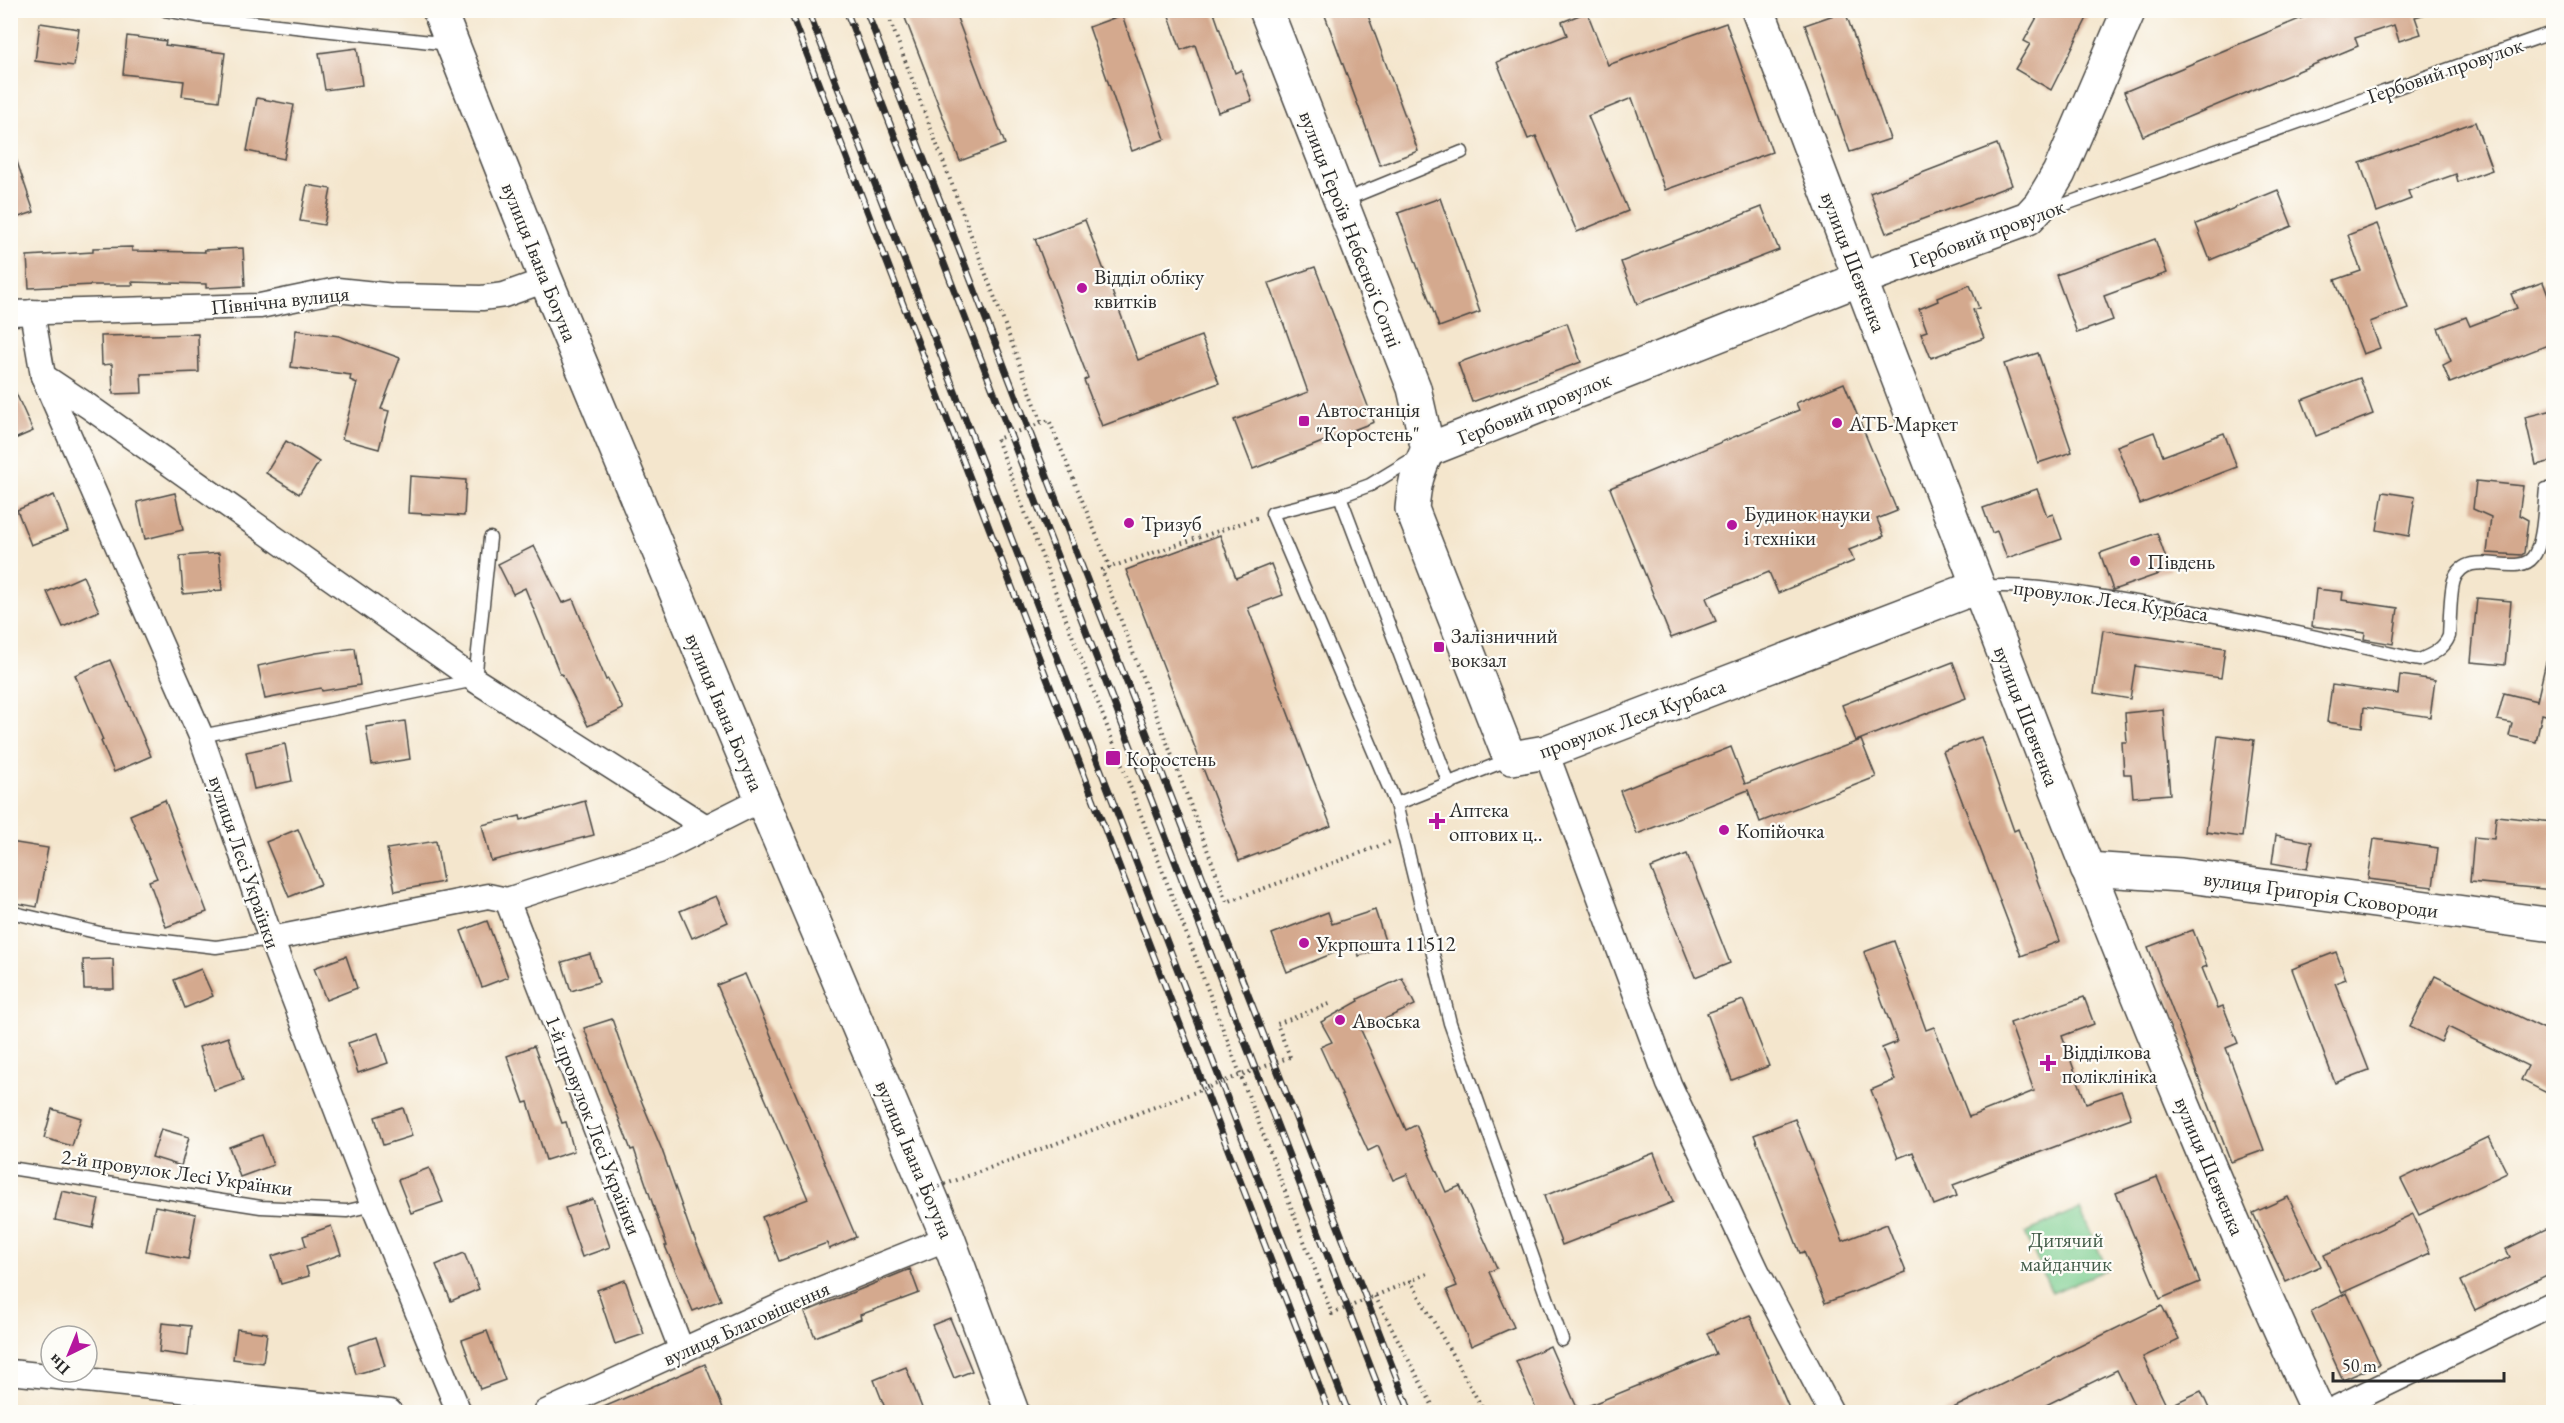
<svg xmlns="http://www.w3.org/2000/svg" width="2564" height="1423" font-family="'EB Garamond',serif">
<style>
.green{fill:#7cce90;stroke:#547c5e;stroke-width:1.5}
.building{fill:#d4a98e}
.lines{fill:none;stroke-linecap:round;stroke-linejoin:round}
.lane-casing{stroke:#494743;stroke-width:15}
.street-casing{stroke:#494743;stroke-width:27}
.secondary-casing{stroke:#494743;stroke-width:36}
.path{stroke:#494743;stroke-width:4;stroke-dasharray:1.5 4.5;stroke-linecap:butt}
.lane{stroke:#fff;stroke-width:12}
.street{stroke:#fff;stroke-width:24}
.secondary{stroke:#fff;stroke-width:33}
.rail-casing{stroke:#2b2b2b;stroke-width:7}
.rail{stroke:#fdfcf7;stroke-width:4.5;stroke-dasharray:14;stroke-linecap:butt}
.path-bridge{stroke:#494743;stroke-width:4;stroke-dasharray:1.5 4.5;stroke-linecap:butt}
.poi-dot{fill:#b5179e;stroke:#fdfcf7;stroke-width:2}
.labels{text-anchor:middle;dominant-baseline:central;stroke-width:4.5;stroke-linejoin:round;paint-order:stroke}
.street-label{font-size:21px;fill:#2b2b2b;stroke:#fdfcf7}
.poi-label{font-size:21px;fill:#2b2b2b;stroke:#fdfcf7;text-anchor:start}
.park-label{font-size:21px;fill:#435c49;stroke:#fdfcf7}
</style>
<rect width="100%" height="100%" fill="#fdfcf7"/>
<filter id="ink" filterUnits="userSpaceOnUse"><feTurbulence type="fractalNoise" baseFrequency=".0167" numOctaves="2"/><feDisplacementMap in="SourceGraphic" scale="12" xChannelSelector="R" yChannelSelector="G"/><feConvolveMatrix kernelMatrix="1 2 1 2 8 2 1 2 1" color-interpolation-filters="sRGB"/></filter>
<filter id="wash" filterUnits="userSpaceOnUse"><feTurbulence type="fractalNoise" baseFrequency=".008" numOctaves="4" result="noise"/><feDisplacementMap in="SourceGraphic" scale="24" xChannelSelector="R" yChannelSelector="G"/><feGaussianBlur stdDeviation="1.35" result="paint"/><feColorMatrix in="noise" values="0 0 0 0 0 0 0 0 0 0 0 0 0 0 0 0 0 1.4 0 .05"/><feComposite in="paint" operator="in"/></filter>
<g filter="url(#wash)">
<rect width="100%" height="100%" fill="#f4e6cd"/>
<path class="green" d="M2080,1209L2107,1269L2052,1293L2025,1233Z"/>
<g id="blocks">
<g class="building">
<path d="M902,10H954L1005,144L960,161Z"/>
<path d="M1167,10H1213L1235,73L1241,70L1252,101L1218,112L1195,45L1181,50Z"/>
<path d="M1323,10H1366L1418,151L1380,165Z"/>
<path d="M2041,10H2077L2088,16L2051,90L2015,69L2030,44L2024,41Z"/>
<path d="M2321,10H2425L2426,14L2415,17L2421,34L2399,41L2394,25L2355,38L2358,46L2143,136L2124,92Z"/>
<path d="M1845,11L1890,139L1850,152L1805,25Z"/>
<path d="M1587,12L1608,65L1726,23L1772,152L1665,190L1632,98L1588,116L1628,211L1577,232L1536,136L1528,139L1497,62L1567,35L1562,22Z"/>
<path d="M1122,15L1165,139L1132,151L1089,27Z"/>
<path d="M40,23L79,29L74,66L35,61Z"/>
<path d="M127,36L166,41L165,45L225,53L219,101L182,96L184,81L123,74Z"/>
<path d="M357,48L362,85L325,90L319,53Z"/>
<path d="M257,98L294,105L284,159L247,151Z"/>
<path d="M2475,122L2492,170L2458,182L2456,174L2408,191L2411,199L2377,212L2360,163Z"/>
<path d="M1997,144L2012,185L1886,233L1870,193Z"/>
<path d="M10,153H14L34,212L10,220Z"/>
<path d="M307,185L331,189L324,225L300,221Z"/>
<path d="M2278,190L2292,226L2210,260L2196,224Z"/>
<path d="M1440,198L1480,312L1439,327L1398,213Z"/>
<path d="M1762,207L1779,250L1637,304L1621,262Z"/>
<path d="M1085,220L1138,360L1201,336L1219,383L1102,426L1084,380L1088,378L1035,239Z"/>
<path d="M2377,224L2408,308L2370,322L2380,348L2363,354L2335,280L2361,271L2348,235Z"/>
<path d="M2155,239L2167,273L2104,296L2113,320L2077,333L2056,275Z"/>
<path d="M132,247V251L205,252L204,250L243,248L245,286L206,288V284L132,282L133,285H93L29,288L27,256L93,252V248Z"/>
<path d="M1315,267L1374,422L1253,469L1234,420L1308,392L1269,283Z"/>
<path d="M2543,282L2553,309V343L2450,383L2443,365L2451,361L2438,328L2466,317L2470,326L2517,308L2511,294Z"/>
<path d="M1970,285L1979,308L1973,310L1984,338L1931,358L1921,333L1927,331L1919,309L1938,301L1937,298Z"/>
<path d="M1567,323L1581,362L1472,402L1458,363Z"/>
<path d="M296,330L339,336L400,358L381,409L389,411L379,449L342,439L357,383L350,380L351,375L291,367Z"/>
<path d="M198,334L199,372L141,374L142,393L113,394L112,364L102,365L101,336Z"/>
<path d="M2038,353L2072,452L2038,463L2004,364Z"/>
<path d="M2360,378L2373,414L2316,436L2302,400Z"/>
<path d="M10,380L33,431L10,441Z"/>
<path d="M1844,383L1897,511L1877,519L1884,536L1849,550L1854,561L1778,593L1769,572L1706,598L1716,621L1671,638L1610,488L1799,410L1796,403Z"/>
<path d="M2553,410V461L2536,465L2525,417Z"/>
<path d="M2154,432L2163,456L2224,433L2237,467L2140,504L2117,446Z"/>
<path d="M286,441L319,462L299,494L266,473Z"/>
<path d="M410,476L466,480L464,516L408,513Z"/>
<path d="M2476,481L2523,486L2519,515L2528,520L2524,553L2522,555L2487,553L2491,517L2473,509Z"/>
<path d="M2037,489L2047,516L2053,514L2062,539L2007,558L1997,531L1992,533L1983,508Z"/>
<path d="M2383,492L2415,497L2409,536L2377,530Z"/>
<path d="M175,493L183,530L145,539L137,502Z"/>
<path d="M54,495L68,531L31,545L17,510Z"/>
<path d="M2157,533L2170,570L2113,590L2100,553Z"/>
<path d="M1220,535L1236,578L1271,564L1283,595L1248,608L1331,826L1239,861L1126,570Z"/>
<path d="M534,546L562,603L573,599L606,680L608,679L623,709L588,726L562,674H560L525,588L513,594L498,564Z"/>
<path d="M219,553L222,590L183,594L180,556Z"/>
<path d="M83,576L99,611L63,627L47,592Z"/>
<path d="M2316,589L2343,592L2342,600L2398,608L2393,644L2364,639L2365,633L2312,626Z"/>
<path d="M2477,598L2511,601L2505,665L2471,662Z"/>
<path d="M2103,630L2225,648L2221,678L2135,666L2130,699L2094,693Z"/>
<path d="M355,648L360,685L322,691L321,688L265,699L258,666L316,653Z"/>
<path d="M110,660L151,756L114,772L101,741L103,740L75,675Z"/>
<path d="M1953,662L1966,698L1856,741L1842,705Z"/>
<path d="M2546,662L2553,663V717L2542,714L2536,742L2509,736L2512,723L2497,720L2504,693L2537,701Z"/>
<path d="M2400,675L2435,680L2430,717L2364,707L2362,727L2327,722L2332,685L2398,694Z"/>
<path d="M2163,709L2170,794L2133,797L2131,774H2124L2122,742H2127L2125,713Z"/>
<path d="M405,721L410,759L372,765L366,727Z"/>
<path d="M2218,735L2254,740L2242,837L2206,832Z"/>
<path d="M1981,737L2014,831L2018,829L2060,941L2021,956L1943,751Z"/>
<path d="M1861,740L1876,777L1760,822L1748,790L1637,834L1620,791L1731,747L1745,784Z"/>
<path d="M285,744L292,781L254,789L246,752Z"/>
<path d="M165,800L207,912L166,927L149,881L157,878L130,815Z"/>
<path d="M585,801L594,835L491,861L482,825L520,816L521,820Z"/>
<path d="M2496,816L2553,822V890L2470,882L2474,837L2494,839Z"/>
<path d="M298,829L321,884L289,897L266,842Z"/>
<path d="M2276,835L2312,842L2307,869L2272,863Z"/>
<path d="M2374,839L2438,848L2433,887L2368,879Z"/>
<path d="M436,841L443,882L395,891L387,849Z"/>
<path d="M10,842L48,848L37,907L10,902Z"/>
<path d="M1687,854L1730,963L1695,977L1651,868Z"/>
<path d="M716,896L728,922L692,938L680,911Z"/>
<path d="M1375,910L1387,947L1359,956L1356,944L1287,972L1272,934L1328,912L1332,924Z"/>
<path d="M487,921L508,977L482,987L461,931Z"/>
<path d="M2193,930L2207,966L2202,968L2218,1008L2223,1006L2238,1043L2226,1048L2264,1150L2231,1162L2148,947Z"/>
<path d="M1894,941L1926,1030L1934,1027L1969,1117L2034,1091L2010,1023L2084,997L2094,1024L2062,1036L2086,1103L2121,1091L2131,1118L1953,1185L1957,1196L1934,1205L1913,1152L1898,1158L1871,1090L1895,1080L1882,1048L1897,1042L1864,952Z"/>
<path d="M2336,952L2346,979L2335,983L2369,1070L2335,1083L2292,969Z"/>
<path d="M590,954L599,982L571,991L562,962Z"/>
<path d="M346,956L357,988L326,1000L314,968Z"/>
<path d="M113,959L114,989H84L83,960Z"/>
<path d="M201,969L213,996L185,1008L174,980Z"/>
<path d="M745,974L856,1237L829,1249L827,1243L779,1261L762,1217L808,1199L717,985Z"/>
<path d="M2435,976L2553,1033V1096L2521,1080L2528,1066L2448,1027L2441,1042L2410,1027Z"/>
<path d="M1402,978L1415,1005L1361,1030L1406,1130L1416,1125L1446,1192L1460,1186L1497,1268L1489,1272L1514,1327L1471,1346L1447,1290L1457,1286L1407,1174L1393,1180L1378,1146L1368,1151L1320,1047L1332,1042L1321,1022L1359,1001L1358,999Z"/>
<path d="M1743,1000L1769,1066L1732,1080L1707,1013Z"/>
<path d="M612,1019L636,1088L662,1150L692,1235H693L721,1300L693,1311L665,1246H667L634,1149L631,1150L584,1028Z"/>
<path d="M378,1033L388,1063L358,1073L348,1043Z"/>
<path d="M228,1037L243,1080L214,1090L199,1047Z"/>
<path d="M534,1046L562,1123L566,1122L574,1151L546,1160L528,1102L524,1103L507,1056Z"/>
<path d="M403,1108L412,1136L383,1145L375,1117Z"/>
<path d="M52,1109L81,1118L72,1146L44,1138Z"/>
<path d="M1795,1119L1843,1241L1887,1224L1906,1272L1825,1303L1804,1252L1800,1253L1754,1135Z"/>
<path d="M161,1129L189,1137L181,1166L152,1157Z"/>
<path d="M262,1135L273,1165L240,1177L229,1147Z"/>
<path d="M2489,1137L2507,1173L2419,1215L2401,1179Z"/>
<path d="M1654,1153L1673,1202L1562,1245L1544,1196Z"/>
<path d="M429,1168L443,1202L411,1213L398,1180Z"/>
<path d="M2157,1177L2200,1282L2160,1299L2116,1193Z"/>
<path d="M62,1191L99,1199L93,1228L55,1220Z"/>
<path d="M2288,1197L2321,1266L2286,1282L2253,1213Z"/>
<path d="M593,1199L610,1247L582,1257L565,1208Z"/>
<path d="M155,1206L196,1214L188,1259L146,1251Z"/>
<path d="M2413,1214L2430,1253L2342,1293L2324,1255Z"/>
<path d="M331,1226L341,1254L306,1267L309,1276L281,1284L272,1256L306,1246L303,1236Z"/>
<path d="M2553,1226V1272L2475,1310L2461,1281L2510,1257L2506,1249Z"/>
<path d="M464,1253L479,1289L451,1301L436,1265Z"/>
<path d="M910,1269L919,1293L860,1315L861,1319L815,1337L805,1312Z"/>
<path d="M625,1280L644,1334L615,1344L597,1290Z"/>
<path d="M2347,1293L2380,1364L2343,1380L2311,1311Z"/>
<path d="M2162,1306L2179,1340L2143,1357L2167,1407L2201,1391L2211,1413H2138L2117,1370L2030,1413H1943Z"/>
<path d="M1750,1315L1791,1413H1538L1516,1361L1550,1346L1578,1410L1716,1354L1707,1333Z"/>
<path d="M950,1318L972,1371L954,1378L932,1325Z"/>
<path d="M162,1323L191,1326L188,1356L159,1352Z"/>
<path d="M237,1329L267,1333L263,1363L233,1359Z"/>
<path d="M487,1331L505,1380L480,1389L462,1340Z"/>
<path d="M376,1337L385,1366L356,1374L348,1346Z"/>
<path d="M705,1364L725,1413H592V1412Z"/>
<path d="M906,1367L924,1413H887L874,1380Z"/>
</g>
</g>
</g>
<g filter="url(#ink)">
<use href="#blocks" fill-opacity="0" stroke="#494743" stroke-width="1.5"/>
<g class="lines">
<g class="lane-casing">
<g id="lane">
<path d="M165,10L205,17L449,44"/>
<path d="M1342,201L1462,152"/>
<path d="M2043,212L2554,32"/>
<path d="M1416,457L1370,485L1340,496L1272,513L1396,804L1510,759"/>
<path d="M1340,496L1449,784"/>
<path d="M1980,587C2030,583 2079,593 2129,601C2227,616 2322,638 2419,660C2432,655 2444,649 2449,636C2450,622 2450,591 2454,580C2467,545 2517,579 2533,557C2544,543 2544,506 2546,489H2554"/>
<path d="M201,736L475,680L490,538"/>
<path d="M1396,804L1450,1023L1562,1340"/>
<path d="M10,912L104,934L216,947L271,939"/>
<path d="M10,1168L261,1207L347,1211L373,1205"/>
</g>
</g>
<g class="street-casing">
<g id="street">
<path d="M32,312L43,376L201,736L271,939L373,1205L459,1412"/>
<path d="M10,313L260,306L337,290L394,296L482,298L504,295L546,280"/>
<path d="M43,376L88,406L475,680L706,827"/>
<path d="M1546,752L1669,1084L1757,1271L1831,1412"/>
<path d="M507,900L682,1351"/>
<path d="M271,939L488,896L507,900L659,851L762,799"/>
<path d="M10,1372L390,1412"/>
<path d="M546,1412L791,1301L948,1238"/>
<path d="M2328,1412L2554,1303"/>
</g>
</g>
<g class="secondary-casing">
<g id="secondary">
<path d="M439,10L546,280L762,799L948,1238L1012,1412"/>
<path d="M1266,10L1414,388L1428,450"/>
<path d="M1758,10C1856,268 1953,526 2054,783C2137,995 2222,1206 2318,1412"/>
<path d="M1428,450L1860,279L2028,218L2040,205L2059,173L2129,10"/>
<path d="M1428,450C1417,470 1414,487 1412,509L1506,749L1512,758L1546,752L1977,587"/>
<path d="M2087,869L2181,875L2554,925"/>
</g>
</g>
<g class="path">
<path d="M886,10L1042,423"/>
<path d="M1257,518L1102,570L1227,902L1390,842"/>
<path d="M1110,568L1049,420L997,439L1332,1314L1427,1274"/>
<path d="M1290,1057L1277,1024L1332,1003"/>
<path d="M1410,1280L1483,1409L1476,1412"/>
<path d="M1375,1296L1436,1412"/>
</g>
<use href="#lane" class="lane"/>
<use href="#street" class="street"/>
<use href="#secondary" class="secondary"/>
<g class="rail-casing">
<g id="rail">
<path d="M790,10L1329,1412"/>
<path d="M808,10L1348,1412"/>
<path d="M846,10L1388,1412"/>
<path d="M866,10L1410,1412"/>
</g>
</g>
<use href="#rail" class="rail"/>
<path class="path-bridge" d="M911,1197L1290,1057"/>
</g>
</g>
<g class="poi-dot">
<circle cx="1082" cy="288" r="6"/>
<rect x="1298" y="415" width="12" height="12" rx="3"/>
<circle cx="1837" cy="423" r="6"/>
<circle cx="1129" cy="523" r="6"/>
<circle cx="1732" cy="525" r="6"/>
<circle cx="2135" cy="561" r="6"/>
<rect x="1433" y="641" width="12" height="12" rx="3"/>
<rect x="1105" y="750" width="16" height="16" rx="3"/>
<path d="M1434 812h6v6h6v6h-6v6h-6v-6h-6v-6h6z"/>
<circle cx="1724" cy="830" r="6"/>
<circle cx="1304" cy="943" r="6"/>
<circle cx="1340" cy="1020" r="6"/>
<path d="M2045 1054h6v6h6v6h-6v6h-6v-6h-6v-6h6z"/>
</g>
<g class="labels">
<g class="street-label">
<text transform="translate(2445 70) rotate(-19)">Гербовий провулок</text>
<text transform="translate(1351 229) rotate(69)">вулиця Героїв Небесної Сотні</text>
<text transform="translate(1987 233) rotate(-20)">Гербовий провулок</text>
<text transform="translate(540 262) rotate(68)">вулиця Івана Богуна</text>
<text transform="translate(1854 262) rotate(69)">вулиця Шевченка</text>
<text transform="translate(280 300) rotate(-6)">Північна вулиця</text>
<text transform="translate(1534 408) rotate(-22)">Гербовий провулок</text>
<text transform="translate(2111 600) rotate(8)">провулок Леся Курбаса</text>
<text transform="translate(725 712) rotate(67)">вулиця Івана Богуна</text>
<text transform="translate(2027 716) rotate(69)">вулиця Шевченка</text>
<text transform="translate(1632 718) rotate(-20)">провулок Леся Курбаса</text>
<text transform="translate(245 862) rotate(71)">вулиця Лесі Українки</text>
<text transform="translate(2321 894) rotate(8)">вулиця Григорія Сковороди</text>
<text transform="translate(594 1125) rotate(69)">1-й провулок Лесі Українки</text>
<text transform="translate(915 1159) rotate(67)">вулиця Івана Богуна</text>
<text transform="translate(2210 1166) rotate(67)">вулиця Шевченка</text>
<text transform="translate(177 1172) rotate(8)">2-й провулок Лесі Українки</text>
<text transform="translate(746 1323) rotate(-24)">вулиця Благовіщення</text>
</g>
<g class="poi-label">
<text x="1094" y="276">Відділ обліку<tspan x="1094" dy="24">квитків</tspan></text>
<text x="1316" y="409">Автостанція<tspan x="1316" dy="24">"Коростень"</tspan></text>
<text x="1849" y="423">АТБ-Маркет</text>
<text x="1744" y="513">Будинок науки<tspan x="1744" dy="24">і техніки</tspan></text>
<text x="1141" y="523">Тризуб</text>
<text x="2147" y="561">Південь</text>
<text x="1451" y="635">Залізничний<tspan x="1451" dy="24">вокзал</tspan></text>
<text x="1126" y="758">Коростень</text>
<text x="1449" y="809">Аптека<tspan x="1449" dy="24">оптових ц‥</tspan></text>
<text x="1736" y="830">Копійочка</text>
<text x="1316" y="943">Укрпошта 11512</text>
<text x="1352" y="1020">Авоська</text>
<text x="2062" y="1051">Відділкова<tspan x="2062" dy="24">поліклініка</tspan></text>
</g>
<g class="park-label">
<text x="2066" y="1239">Дитячий<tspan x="2066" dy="24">майданчик</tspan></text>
</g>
</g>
<rect width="2564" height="1423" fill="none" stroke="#fdfcf7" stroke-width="36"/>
<g transform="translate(69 1354) rotate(223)"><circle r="28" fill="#fdfcf7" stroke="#a9a8a5" stroke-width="1.5"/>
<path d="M0-4.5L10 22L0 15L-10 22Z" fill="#b5179e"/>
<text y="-9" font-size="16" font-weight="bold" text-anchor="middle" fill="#2b2b2b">Пн</text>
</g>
<path d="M2333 1372v9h171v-9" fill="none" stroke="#2b2b2b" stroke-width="3"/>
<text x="2342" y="1372" font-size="18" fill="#2b2b2b" stroke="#fdfcf7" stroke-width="4.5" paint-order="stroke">50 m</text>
</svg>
